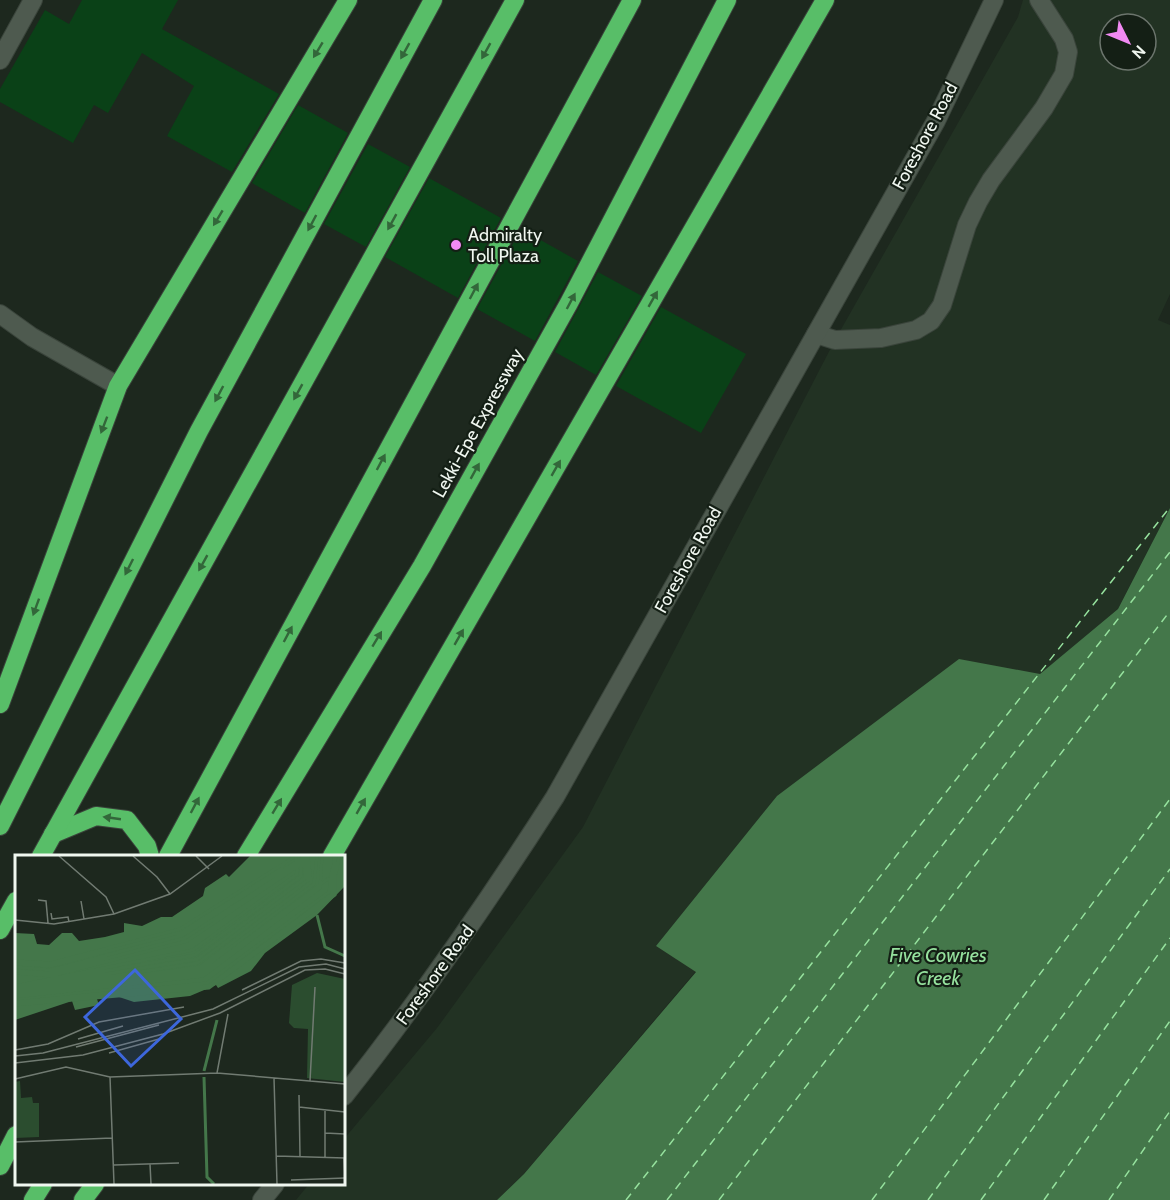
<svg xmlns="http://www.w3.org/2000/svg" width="1170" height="1200" font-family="Cabin,sans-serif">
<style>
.built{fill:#223223;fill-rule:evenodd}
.water{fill:#44774a}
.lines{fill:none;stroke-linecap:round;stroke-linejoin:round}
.ferry{stroke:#96e29e;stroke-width:1.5;stroke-dasharray:8 6;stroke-linecap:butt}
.building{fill:#0a4117}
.minor-casing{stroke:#3a443b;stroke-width:20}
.highway-casing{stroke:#3a443b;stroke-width:20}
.minor{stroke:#4e5a4f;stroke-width:18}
.highway{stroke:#58be68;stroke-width:18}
.oneway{fill:#33673a}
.poi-dot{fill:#f28af3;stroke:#141f15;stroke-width:2}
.labels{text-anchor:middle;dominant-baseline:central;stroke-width:4.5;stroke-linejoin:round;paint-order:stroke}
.street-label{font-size:18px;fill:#f0f7f0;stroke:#141f15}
.poi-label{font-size:18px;fill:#f0f7f0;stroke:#141f15;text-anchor:start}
.water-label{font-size:20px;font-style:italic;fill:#96e29e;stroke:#141f15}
.inset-river{fill:none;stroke:#44774a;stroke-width:3}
.inset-road{fill:none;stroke:#717b72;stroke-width:1.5}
.view{fill:#3d67dc;fill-opacity:0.15;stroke:#3d67dc;stroke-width:3}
.inset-edge{fill:none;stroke:#f0f7f0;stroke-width:3}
</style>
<rect width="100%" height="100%" fill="#1d281e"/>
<path class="built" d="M1023,0H1170V294L1158,320L1170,325V508L1118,609L1040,675L959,660L656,946L696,971L524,1174L497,1200H296L309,1184H344V1139L437,1028L583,827L835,340L1018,17ZM1110,24H1146V60H1110Z"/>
<path class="water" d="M1170,508V1200H497L524,1174L696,972L656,946L777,796L959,659L1040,674L1118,609Z"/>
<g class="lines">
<g class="ferry">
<path d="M626,1200L1170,507"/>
<path d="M667,1200L1170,552"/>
<path d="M719,1200L1170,611"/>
<path d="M872,1200L1170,799"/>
<path d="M928,1200L1170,869"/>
<path d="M981,1200L1170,938"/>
<path d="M1044,1200L1170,1021"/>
<path d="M1109,1200L1170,1111"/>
</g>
</g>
<g class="building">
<path d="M82,0H178L162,29L279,94L232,172L167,136L194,86L142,53L108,113L94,105L73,143L0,102V89L45,10L69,24Z"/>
<path d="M298,105L348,133L305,213L252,183Z"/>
<path d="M368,144L410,167L366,247L324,224Z"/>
<path d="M429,178L501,218L458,298L385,257Z"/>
<path d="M521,229L578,261L535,341L477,309Z"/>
<path d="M598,272L642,296L596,375L555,352Z"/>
<path d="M661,307L746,354L701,433L616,386Z"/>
</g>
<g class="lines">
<g class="minor-casing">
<g id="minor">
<path d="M0,60L33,0"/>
<path d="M0,314L32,337L118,386"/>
<path d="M816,334L835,340L881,338L916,330L931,321L942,305L967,225L978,202L991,180L1044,108L1064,74L1068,52L1064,39L1039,0"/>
<path d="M344,1096C420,1000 489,900 555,797L936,121L994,0"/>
<path d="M262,1200L275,1184"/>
</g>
</g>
<g class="highway-casing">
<g id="highway">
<path d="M0,704L118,386L348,0"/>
<path d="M0,826L199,431L433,0"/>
<path d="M53,834L96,816L127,820L147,846L150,856"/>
<path d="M41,856L515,0"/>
<path d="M168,856L632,0"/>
<path d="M246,856L422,566L569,303L727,0"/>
<path d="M332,856L825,0"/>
<path d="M0,930L16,901"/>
<path d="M0,1166L16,1135"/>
<path d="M33,1200L43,1184"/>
<path d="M83,1200L95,1184"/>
</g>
</g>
<use href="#minor" class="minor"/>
<use href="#highway" class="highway"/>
</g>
<defs><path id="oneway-solid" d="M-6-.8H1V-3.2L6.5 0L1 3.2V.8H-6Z" transform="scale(1.5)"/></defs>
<g class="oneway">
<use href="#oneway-solid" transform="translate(318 50) rotate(121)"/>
<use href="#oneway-solid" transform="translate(405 51) rotate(119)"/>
<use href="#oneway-solid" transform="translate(486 51) rotate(119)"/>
<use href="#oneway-solid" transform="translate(218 218) rotate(121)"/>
<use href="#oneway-solid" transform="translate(392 222) rotate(119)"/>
<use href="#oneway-solid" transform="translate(312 223) rotate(118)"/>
<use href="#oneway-solid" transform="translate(474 291) rotate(-62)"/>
<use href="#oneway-solid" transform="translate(653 299) rotate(-60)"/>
<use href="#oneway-solid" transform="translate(571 301) rotate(-62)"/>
<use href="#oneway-solid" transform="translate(298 392) rotate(119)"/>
<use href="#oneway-solid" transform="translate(219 394) rotate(118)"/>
<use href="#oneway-solid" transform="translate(104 425) rotate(111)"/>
<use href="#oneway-solid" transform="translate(381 462) rotate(-62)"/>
<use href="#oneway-solid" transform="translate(556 468) rotate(-60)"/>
<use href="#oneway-solid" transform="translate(475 471) rotate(-61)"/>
<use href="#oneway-solid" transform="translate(203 563) rotate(119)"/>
<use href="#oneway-solid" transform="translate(129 567) rotate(117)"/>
<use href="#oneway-solid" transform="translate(36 607) rotate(110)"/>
<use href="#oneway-solid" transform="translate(288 634) rotate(-62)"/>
<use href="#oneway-solid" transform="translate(459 637) rotate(-60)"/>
<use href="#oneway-solid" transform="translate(377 639) rotate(-59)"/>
<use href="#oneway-solid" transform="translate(195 805) rotate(-62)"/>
<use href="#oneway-solid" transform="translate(277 806) rotate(-59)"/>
<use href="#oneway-solid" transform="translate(361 806) rotate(-60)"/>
<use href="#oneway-solid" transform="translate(112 818) rotate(-172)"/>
</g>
<circle class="poi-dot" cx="456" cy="245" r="6"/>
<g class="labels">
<g class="street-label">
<text transform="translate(925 136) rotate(-62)">Foreshore Road</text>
<text transform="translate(478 423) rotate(-61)">Lekki-Epe Expressway</text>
<text transform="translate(688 560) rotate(-61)">Foreshore Road</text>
<text transform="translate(435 975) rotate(-54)">Foreshore Road</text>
</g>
<g class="poi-label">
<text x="468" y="235">Admiralty<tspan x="468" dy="21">Toll Plaza</tspan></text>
</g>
<g class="water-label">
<text x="938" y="955">Five Cowries<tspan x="938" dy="23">Creek</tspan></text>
</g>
</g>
<g transform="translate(15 855)">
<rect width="330" height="330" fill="#1d281e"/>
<path d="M302,118L330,124V227L292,223L293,174L279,173L274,168L277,130ZM5,226L6,243L17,242L18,248H24V282L0,283V227Z" fill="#2b4d2f"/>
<path d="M235,1H330V31L302,60L250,98L236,116L203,133L201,130L175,141L119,147L98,140L82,144L84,150L60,155L57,146L0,165V78L19,79L22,89L34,90L47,78H57L64,86L90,82L109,77V68L127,71L146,62H157L188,41L190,33L211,19L214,22Z" fill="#44774a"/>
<path class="inset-river" d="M321,19L324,1M302,60L310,92L330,101M0,106L36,108L165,74L279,2M0,109L36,111L167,77L266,14L270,8M0,112L36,115L168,80L287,3M0,116L36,118L170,83L289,5M0,118L36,121L172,86L286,9M0,131L178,95L282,19L281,1M0,132L180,100L286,21L287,1M0,134L182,104L290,23L289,1M0,136L183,108L293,25L291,1M0,137L185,112L296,27L293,1M0,139L186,115L299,29L302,1M0,140L187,118L314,23M0,142L188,121L305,33L307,1M0,147L192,128L314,37L317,14M0,148L194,131L317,39L319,1M0,150L194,133L320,40V1M189,216L202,165M189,222L192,322L199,329"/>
<path class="inset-road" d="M44,1L91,42L99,59M118,1L142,22L155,39M181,1L194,14M23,45L31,46L33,68M66,46L69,64M36,58L37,64L53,62L54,67M0,65L39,69L99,59L155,39L207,1M227,135L286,106L306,104L330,108M63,184L108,171M61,192L144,170M0,195L33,189L84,167L169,152M94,198L144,184M0,201L28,198L198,154L284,112L311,109L330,114M0,208L68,200L148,179L205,158L290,115L310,114L330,119M202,218L213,159M95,222L202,218L330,229M95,222L99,329M259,223L262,329M0,224L51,212L95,222M295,226L300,132M284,240L285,301M284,252L330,257M310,256V302M310,278L330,279M0,287L97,283M261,301L330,303M329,303L330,322M135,309L136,329M99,310L164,308M276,325L330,323"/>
<path class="view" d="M120,115L166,164L116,211L70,162Z"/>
<rect width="330" height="330" class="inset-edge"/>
</g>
<g transform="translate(1128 42) rotate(133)"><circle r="28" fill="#141f15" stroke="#6c756d" stroke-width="1.5"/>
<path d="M0-4.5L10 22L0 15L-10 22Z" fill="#f28af3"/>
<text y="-9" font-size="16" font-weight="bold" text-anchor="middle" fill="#f0f7f0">N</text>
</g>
</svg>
